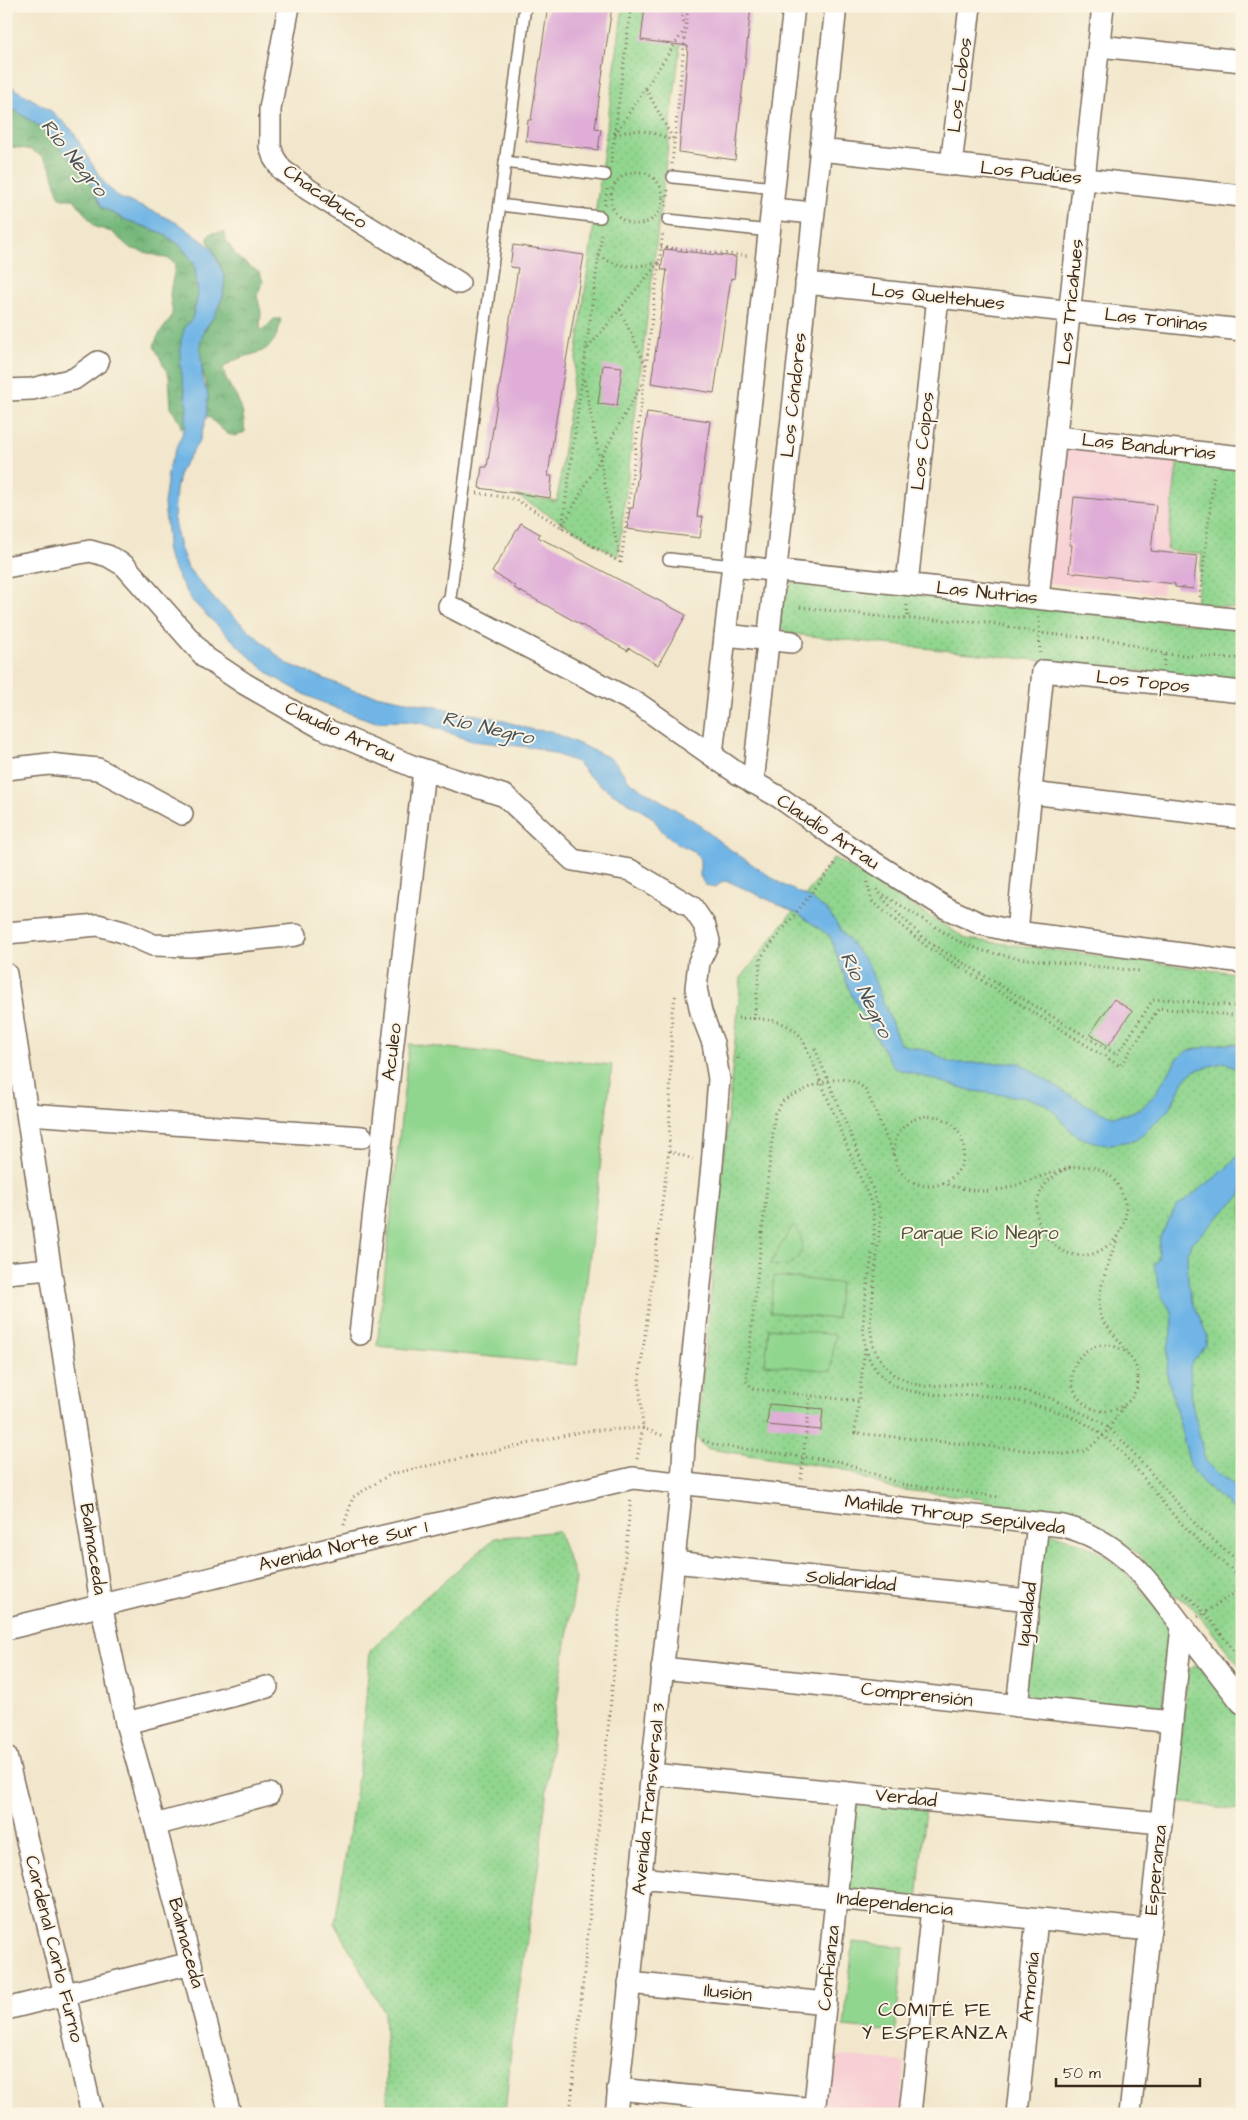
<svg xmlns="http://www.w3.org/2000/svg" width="1248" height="2120" font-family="'Architects Daughter',sans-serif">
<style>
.built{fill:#f7cfd4}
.green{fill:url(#green-dots);stroke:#668056}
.forest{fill:url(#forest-crowns);stroke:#58704c}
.pitch{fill:#91d68f;stroke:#668056}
.water{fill:#6fb5e6;stroke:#557082}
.building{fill:#dfadd7}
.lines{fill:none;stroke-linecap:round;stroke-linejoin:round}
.lane-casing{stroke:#7b6c5b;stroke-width:14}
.street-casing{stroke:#7b6c5b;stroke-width:24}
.path{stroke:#7b6c5b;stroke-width:3;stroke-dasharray:1 4;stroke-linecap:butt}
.lane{stroke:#fff;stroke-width:11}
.street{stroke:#fff;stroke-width:21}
.labels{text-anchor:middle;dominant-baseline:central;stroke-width:4;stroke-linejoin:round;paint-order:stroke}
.street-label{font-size:19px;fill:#3b2a1e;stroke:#fcf5e5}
.park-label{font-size:19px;fill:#50553a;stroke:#fcf5e5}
.water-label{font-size:20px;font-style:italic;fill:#4b545a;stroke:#fcf5e5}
.neighbourhood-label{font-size:20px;letter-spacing:1px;fill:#3b2a1e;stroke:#fcf5e5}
</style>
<defs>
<pattern id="green-dots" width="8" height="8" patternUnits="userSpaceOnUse" patternTransform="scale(1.25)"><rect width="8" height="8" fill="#91d68f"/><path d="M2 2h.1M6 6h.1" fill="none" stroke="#7eb87b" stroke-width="1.8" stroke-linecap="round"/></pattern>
<pattern id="forest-crowns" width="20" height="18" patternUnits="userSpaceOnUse" patternTransform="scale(1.25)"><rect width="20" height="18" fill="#74b77a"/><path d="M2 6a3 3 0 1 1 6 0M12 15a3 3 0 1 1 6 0" fill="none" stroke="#609563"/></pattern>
</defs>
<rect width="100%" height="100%" fill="#fcf5e5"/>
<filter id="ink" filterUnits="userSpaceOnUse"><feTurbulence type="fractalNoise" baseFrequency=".02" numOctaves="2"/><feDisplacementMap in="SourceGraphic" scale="10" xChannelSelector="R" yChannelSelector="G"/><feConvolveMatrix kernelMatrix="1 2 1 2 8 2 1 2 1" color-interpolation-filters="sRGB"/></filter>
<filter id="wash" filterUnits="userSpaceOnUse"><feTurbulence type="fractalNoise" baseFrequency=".0096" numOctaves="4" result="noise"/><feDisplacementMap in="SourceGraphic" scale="20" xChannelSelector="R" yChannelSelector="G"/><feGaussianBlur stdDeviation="1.12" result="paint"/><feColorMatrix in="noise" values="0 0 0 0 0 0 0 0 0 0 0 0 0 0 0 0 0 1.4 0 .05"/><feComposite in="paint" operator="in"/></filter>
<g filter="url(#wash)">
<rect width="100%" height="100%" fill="#f2e7cc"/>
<g class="built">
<path d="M1074,445L1178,457L1162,594L1048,583L1063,452Z"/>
<path d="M827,2055L905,2062L900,2114H822Z"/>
</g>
<g class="green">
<path d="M623,6H685L618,557L516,495L557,501Z"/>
<path d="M1178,457L1242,463V609L1196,604L1202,554L1167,550Z"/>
<path d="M796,582L1242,629V682L792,634L787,633L780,626L783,589L791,583Z"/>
<path d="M834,858L967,939L1242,974V1669L1189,1603L1173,1596L1138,1554L1113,1535L1070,1516L1047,1511L987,1505L981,1498L893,1489L840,1469L709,1449L701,1444L697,1436L741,978Z"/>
<path d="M558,1531L576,1579L555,1713L539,1862L513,2029L505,2114H385L388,2110L384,2012L335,1923L360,1764L370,1651L415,1606L495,1538Z"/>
<path d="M1049,1533C1109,1547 1135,1577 1169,1627L1170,1635L1162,1709L1159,1712L1034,1702L1024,1690L1042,1541Z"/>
<path d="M1196,1665L1201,1668L1242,1720V1810L1175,1802L1187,1677L1189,1670Z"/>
<path d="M854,1803L926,1808L917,1901L845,1891Z"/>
</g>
<g class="forest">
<path d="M6,104L46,131L89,180L102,207L124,219L162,233L181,246L194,263L198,295L192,319L185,327L184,387L187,408L185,427L181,428V423L171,409L169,376L154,346C157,334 164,329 170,319C175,310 170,304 170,295C170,285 175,275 175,264L169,259L130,248L112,232L95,227L74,199H61C51,181 57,163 33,151C25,147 15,149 6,145Z"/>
<path d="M224,232L227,242L238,258L260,273L263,282L257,295L261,312L260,328L263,330L274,319H281C274,364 247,347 223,368C225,381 232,388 238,400C243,410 244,420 245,432L235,436L227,434L207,415C207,409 208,402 208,396C207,379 196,361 200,343C202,332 209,325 214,316C232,287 223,268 208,241V236L212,233Z"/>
</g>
<g class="pitch">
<path d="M409,1044L612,1065L577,1365L377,1346Z"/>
<path d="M793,1225C813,1244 796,1274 770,1264Z"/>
<path d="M774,1276L840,1283L836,1319L770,1312Z"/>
<path d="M769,1328L835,1335L831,1371L765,1364Z"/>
<path d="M853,1942L904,1947L895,2032L844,2027Z"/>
</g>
<g class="water">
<path d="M6,81L15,89L50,110L72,130L98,174L107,186L120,198L157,213L181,225L212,248L225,278L223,296L215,315L204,330L200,344L203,381L208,394L207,415L200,440L180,471L176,490L174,519L180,547L188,568L215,600L286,663L355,691L498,719L533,730L550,731L608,757L616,763L629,781L694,821L725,846L783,885L810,898L828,911L845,936L868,964L900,1044L931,1052L951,1063H1020L1066,1093L1100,1112L1113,1116L1127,1114L1143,1107L1155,1094L1178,1058L1187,1051L1219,1044H1235L1242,1047V1072L1225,1062L1193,1071L1183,1082L1169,1110L1136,1140L1106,1145L1081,1138L1070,1130L1048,1105L1028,1098L973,1091L894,1068L851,994L830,936L797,913L730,882L723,881L716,887L705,885L700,876V860L694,851L677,843L663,832L652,817L603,787L588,775L577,762L537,748L472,741L422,723L400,721L376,722L340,710L306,695L272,676L250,657L193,602L178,577L169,559L166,548L168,539L164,504L169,466L185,427L187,408L180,364L181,340L185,327L192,319L198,295L194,263L181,246L162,233L124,219L102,207L89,180L46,131L6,104Z"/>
<path d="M1242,1150V1194L1193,1242L1187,1252L1188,1282L1193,1302L1207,1335L1206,1345L1190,1366L1192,1403L1205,1460L1220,1475L1242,1491V1517L1202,1482L1190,1465L1167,1374L1168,1348L1173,1323L1172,1312L1162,1297L1154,1265L1158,1259L1160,1237L1176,1207L1217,1176L1231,1164Z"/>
</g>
<g id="blocks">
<g class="building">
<path d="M548,6H612L595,128L601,129L598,150L526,141L528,120H531Z"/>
<path d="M645,6H751L735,160L679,152L688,46L641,40Z"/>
<path d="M513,245L584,255L555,426L548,476H552L550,498L479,488L482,467H487L518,268L510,267Z"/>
<path d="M664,249L736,257L734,279L731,278L714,393L651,383L667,270H661Z"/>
<path d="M603,365L622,367L617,406L598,404Z"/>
<path d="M647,412L710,421L697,516L703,517L700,538L627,529L630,508H633Z"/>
<path d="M1074,497L1156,505L1151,551L1197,556L1193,589L1175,587V584L1069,572L1072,545H1069Z"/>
<path d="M521,523L540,534L538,537L686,615L658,665L629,648L628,651L540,602L514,588L515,586L492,572Z"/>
<path d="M1114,999L1132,1011L1108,1046L1090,1034Z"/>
<path d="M769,1404L823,1409L821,1430L767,1425Z"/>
</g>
</g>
</g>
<g filter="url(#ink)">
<use href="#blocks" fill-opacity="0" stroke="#7b6c5b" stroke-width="1"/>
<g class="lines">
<g class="lane-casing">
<g id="lane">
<path d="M505,162L605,175"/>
<path d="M673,177L774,188"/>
<path d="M500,205L600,217"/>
<path d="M668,220L770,231"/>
<path d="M669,559L733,566"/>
<path d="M449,606L525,6"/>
</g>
</g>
<g class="street-casing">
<g id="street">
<path d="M289,6L270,109V146L274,158L282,170L309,190L459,283"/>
<path d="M1099,46L1242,61"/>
<path d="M820,150L1242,196"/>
<path d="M951,165L970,6"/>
<path d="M772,209L813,213"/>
<path d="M806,283L1242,330"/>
<path d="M6,390L32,389L74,379L98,362"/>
<path d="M1056,437L1242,457"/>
<path d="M733,566L1242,620"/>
<path d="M6,567L90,551L108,556L125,566L206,658L245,684L322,728L412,766L505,796L573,860L630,870L692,907L705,926L709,941L699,962L696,988L701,1012L713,1043L719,1079L712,1165L684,1444L682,1484L616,2114"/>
<path d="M907,584L938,297"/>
<path d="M1038,598L1103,6"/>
<path d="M449,606L640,705L737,773L779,797L848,846L946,908L981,924L1017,932L1242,962"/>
<path d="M725,635L792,642"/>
<path d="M712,755L794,6"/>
<path d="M6,769L49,764L98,769L182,814"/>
<path d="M753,783L836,6"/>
<path d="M1031,793L1242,818"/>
<path d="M1017,932L1043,671L1242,692"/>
<path d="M6,933L98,925L123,932L153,945L191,946L296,935"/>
<path d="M6,974L101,1604L126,1723L155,1825L230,2114"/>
<path d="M28,1114L362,1137"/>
<path d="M6,1273L50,1269"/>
<path d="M360,1334L424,770"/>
<path d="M674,1562L1029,1600"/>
<path d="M6,1629L337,1547L633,1478L1063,1526C1123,1541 1148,1581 1183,1627C1203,1652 1222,1678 1242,1703"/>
<path d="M662,1668L1172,1722"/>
<path d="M1017,1706L1038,1523"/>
<path d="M126,1723L267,1687"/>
<path d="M6,1756L65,1994L92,2114"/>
<path d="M651,1774L1161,1823"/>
<path d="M155,1825L269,1794"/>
<path d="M640,1878L1150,1930"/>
<path d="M629,1983L826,2003"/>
<path d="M6,2009L191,1963"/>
<path d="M618,2089L815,2109"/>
<path d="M814,2114L847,1793"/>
<path d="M910,2114L932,1908"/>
<path d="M1017,2114L1037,1919"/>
<path d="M1130,2114L1182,1626"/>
</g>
</g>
<g class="path">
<path d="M681,6L684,23"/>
<path d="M630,14L635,6"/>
<path d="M646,89L674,141"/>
<path d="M615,134L685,29"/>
<path d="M615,135C636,127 653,131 673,141"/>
<path d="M611,163L631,6"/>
<path d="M672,164L688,6"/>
<circle cx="637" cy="198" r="26"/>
<path d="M605,205L607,189"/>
<path d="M666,206L668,190"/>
<path d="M661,247L748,256"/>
<path d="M599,256C619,268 637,268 659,262"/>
<path d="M620,310L646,366"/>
<path d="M588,348L659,262"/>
<path d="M584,380L620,560"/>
<path d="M477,493L515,499L621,563"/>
<path d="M563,525L643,382"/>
<path d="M562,528L602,231"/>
<path d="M621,563L663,232"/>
<path d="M1200,597L1214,474"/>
<path d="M907,605L908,619"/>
<path d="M800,607L894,618L986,622L1039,633L1118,641L1165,654L1242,659"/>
<path d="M1039,617L1040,654"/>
<path d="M1164,666L1165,654"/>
<path d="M867,882L872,901L926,946L1120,1066L1159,1008L1242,1016"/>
<path d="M877,889L885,901L928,942L1117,1055L1153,1000L1166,999L1242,1007"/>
<path d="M884,895L956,940L983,951L1017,958L1139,971"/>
<path d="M738,1018C762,1019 785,1017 802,1038C820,1078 836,1119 852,1159C859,1176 869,1194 873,1211C881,1255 847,1330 874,1367C899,1403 948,1392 985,1396C1011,1399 1037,1405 1062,1413C1110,1430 1134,1466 1164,1504C1187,1531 1213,1556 1242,1577"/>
<path d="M754,1019L761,957L837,861"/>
<path d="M815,1049L870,1181L881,1214L870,1325L873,1346L882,1362L894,1375L913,1384L926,1386L981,1383L1014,1388L1050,1398L1099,1421L1109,1428L1130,1449L1200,1529L1242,1564"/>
<path d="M738,1059V1050"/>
<circle cx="929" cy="1151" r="35"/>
<path d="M669,1151L693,1159"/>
<path d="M943,1183C958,1188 975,1192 992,1191C1036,1186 1106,1132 1125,1203C1128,1215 1123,1230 1115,1239C1064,1294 993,1197 1072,1166"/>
<path d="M1118,1237C1111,1257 1091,1302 1103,1320C1110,1331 1120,1341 1127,1351"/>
<circle cx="1105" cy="1378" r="33"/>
<path d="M865,1348L855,1433L1064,1454L1085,1451L1104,1435L1124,1406"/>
<path d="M858,1401L753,1389L746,1381L775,1113C778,1109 781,1103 784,1100C789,1096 797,1094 802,1091C823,1081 849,1070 867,1092L895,1158"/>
<path d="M703,1440L715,1445L842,1462L901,1484L999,1497"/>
<path d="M637,1459L643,1428L639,1381L669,1151L672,1010L676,994"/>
<path d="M801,1479L810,1396"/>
<path d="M344,1525L353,1497L391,1474L585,1431L643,1428L664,1436"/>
<path d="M1183,1594C1197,1598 1231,1648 1242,1662"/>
<path d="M1198,1617L1242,1588"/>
<path d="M570,2114L631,1497"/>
</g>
<use href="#lane" class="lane"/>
<use href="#street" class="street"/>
</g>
</g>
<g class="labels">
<g class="street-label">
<text transform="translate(960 85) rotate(-83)">Los Lobos</text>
<text transform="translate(1031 173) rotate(6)">Los Pudúes</text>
<text transform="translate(325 197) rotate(35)">Chacabuco</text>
<text transform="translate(938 297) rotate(6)">Los Queltehues</text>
<text transform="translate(1071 302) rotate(-84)">Los Tricahues</text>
<text transform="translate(1156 320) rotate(6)">Las Toninas</text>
<text transform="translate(794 395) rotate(-84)">Los Cóndores</text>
<text transform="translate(923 441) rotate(-84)">Los Coipos</text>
<text transform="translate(1149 447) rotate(6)">Las Bandurrias</text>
<text transform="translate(987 593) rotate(6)">Las Nutrias</text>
<text transform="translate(1143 682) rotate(6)">Los Topos</text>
<text transform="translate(340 732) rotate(25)">Claudio Arrau</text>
<text transform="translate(828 832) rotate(34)">Claudio Arrau</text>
<text transform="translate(392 1052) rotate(-83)">Aculeo</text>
<text transform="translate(955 1515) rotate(7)">Matilde Throup Sepúlveda</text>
<text transform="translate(343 1546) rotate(-13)">Avenida Norte Sur 1</text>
<text transform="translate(93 1549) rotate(81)">Balmaceda</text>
<text transform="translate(851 1581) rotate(6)">Solidaridad</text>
<text transform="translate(1027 1614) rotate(-83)">Igualdad</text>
<text transform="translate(917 1695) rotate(6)">Comprensión</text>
<text transform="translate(906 1798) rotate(6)">Verdad</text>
<text transform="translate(649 1799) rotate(-84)">Avenida Transversal 3</text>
<text transform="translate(1156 1870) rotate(-84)">Esperanza</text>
<text transform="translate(895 1904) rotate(6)">Independencia</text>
<text transform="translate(186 1943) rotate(75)">Balmaceda</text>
<text transform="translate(54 1949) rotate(76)">Cardenal Carlo Furno</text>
<text transform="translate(829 1968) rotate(-84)">Confianza</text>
<text transform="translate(1030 1987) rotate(-84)">Armonía</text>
<text transform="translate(728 1993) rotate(6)">Ilusión</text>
</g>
<g class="park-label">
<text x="980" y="1233">Parque Río Negro</text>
</g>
<g class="water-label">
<text transform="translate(74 158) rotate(51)">Río Negro</text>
<text transform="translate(488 728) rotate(13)">Río Negro</text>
<text transform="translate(866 995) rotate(64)">Río Negro</text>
</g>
<g class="neighbourhood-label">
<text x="935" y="2010">COMITÉ FE<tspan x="935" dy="23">Y ESPERANZA</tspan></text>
</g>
</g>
<rect width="1248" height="2120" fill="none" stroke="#fcf5e5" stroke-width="25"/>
<path d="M1056 2078v8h144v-8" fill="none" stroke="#3b2a1e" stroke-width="2.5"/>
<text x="1063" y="2078" font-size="15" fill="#3b2a1e" stroke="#fcf5e5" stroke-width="4" paint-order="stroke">50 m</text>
</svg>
